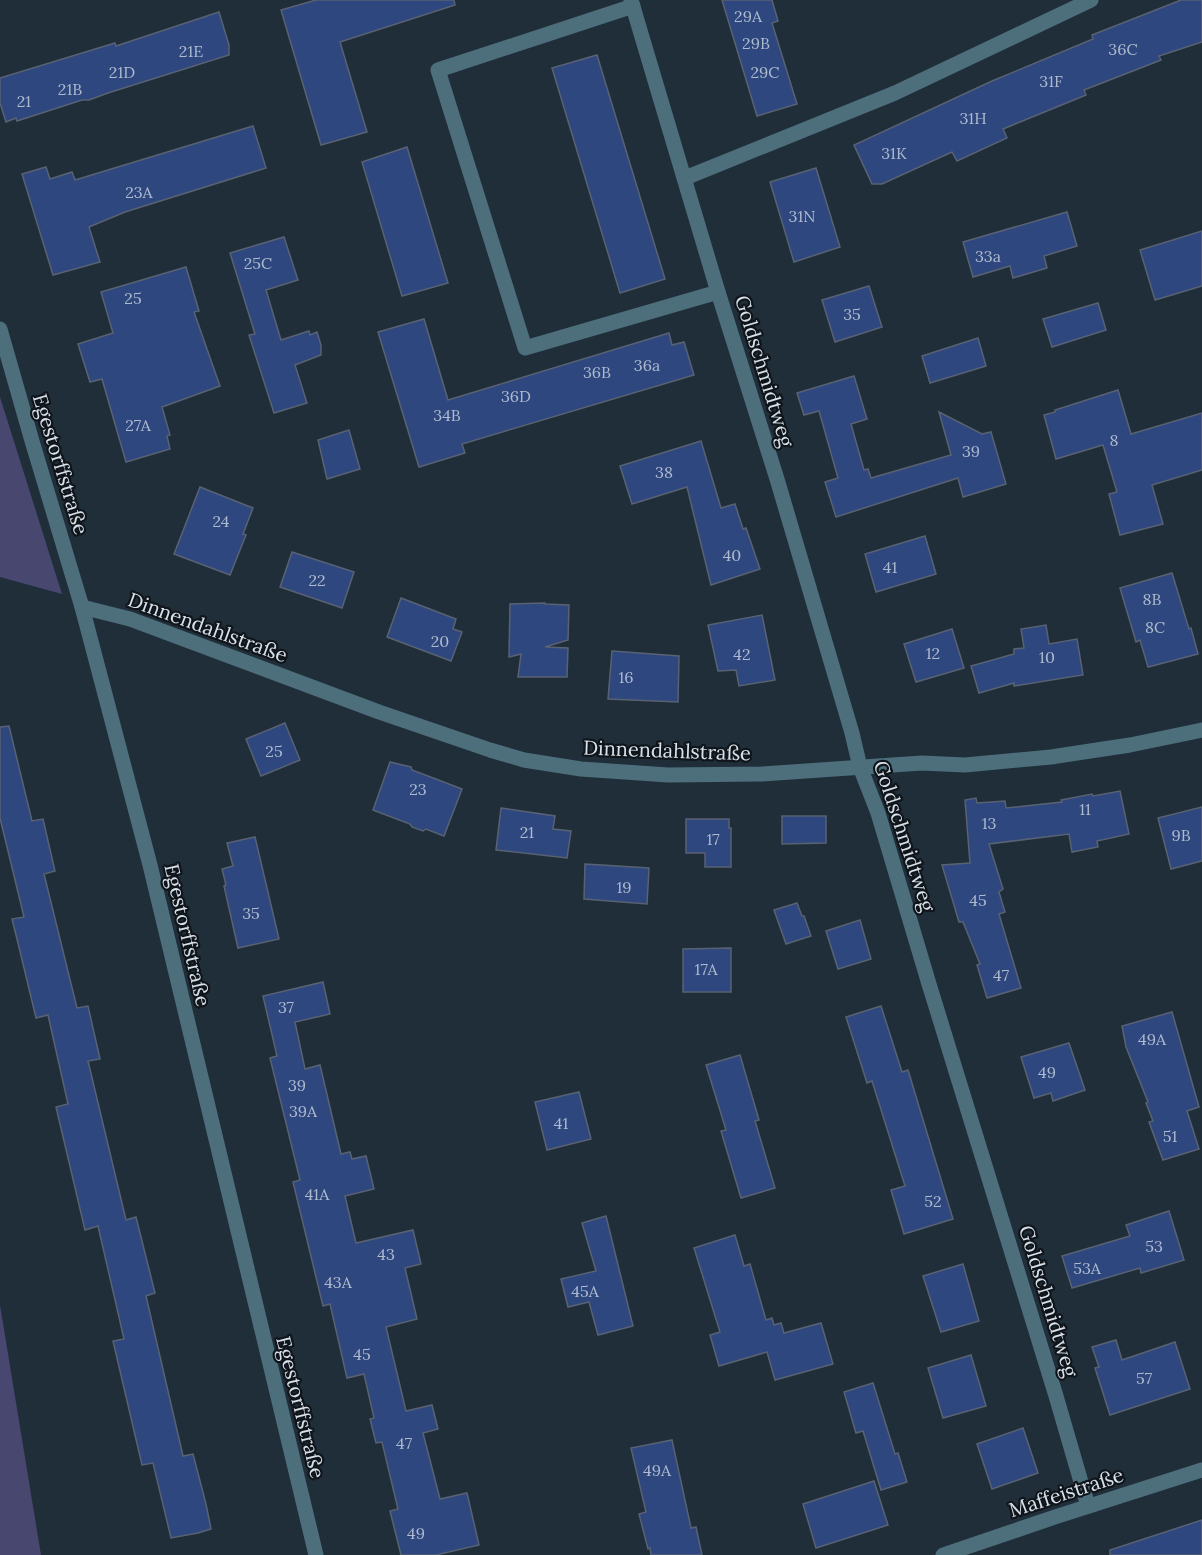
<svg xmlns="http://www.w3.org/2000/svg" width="1202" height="1555" font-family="Lora,serif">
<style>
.green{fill:#48476f}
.building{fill:#2e477e;stroke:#596273;stroke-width:1.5}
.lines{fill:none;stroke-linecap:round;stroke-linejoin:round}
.service{stroke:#4d6f7c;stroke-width:15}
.minor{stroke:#4d6f7c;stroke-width:15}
.labels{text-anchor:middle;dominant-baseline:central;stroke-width:4.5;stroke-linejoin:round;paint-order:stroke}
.number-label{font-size:16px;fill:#aebace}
.street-label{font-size:20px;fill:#d8e1e9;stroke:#0f151b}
</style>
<rect width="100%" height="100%" fill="#202e3a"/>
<g class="green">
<path d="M0,397L62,594L0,577Z"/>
<path d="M0,1305L41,1555H0Z"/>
</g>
<g class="building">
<path d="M316,0H454L455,5L340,42L367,132L321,145L281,10Z"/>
<path d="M722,0H772L778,21L772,23L797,104L757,116Z"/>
<path d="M1181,0H1202V42L1159,56L1161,60L1084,90L1086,95L1003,129L1007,138L957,161L952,152L882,184H872L854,145L992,81L1093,39L1092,35Z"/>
<path d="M219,12L229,45V55L108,93L89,100H82L17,121L16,118L6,122L0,103V78L115,43L116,46Z"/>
<path d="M597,55L665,279L620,293L552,68Z"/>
<path d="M253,126L266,168L125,212L89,227L100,262L53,275L22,174L46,167L50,179L72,172L75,180Z"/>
<path d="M407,147L448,283L402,296L362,162Z"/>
<path d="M816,168L840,247L794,262L770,182Z"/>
<path d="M1067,212L1077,246L1044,256L1047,268L1013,278L1010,266L973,277L963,242Z"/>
<path d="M1202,231V286L1155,300L1140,250Z"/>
<path d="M284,237L298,280L266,290L281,340L309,331L310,335L317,332L321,345V355L295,365L307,403L274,413L249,335L255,334L230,253Z"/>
<path d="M186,267L199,311L194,312L220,386L162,407L170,435L167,436L170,449L126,462L102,379L90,382L78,344L113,333L101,292Z"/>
<path d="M869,286L882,327L835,342L822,300Z"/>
<path d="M1098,303L1106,330L1052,347L1043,319Z"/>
<path d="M424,319L448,400L669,333L672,345L684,342L694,375L462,444L465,453L419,467L378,332Z"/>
<path d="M978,338L986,366L930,383L922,356Z"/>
<path d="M854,376L867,419L851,424L864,470L868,469L871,478L951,455L939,412L982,434L991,432L1006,484L963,497L958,478L836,517L825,482L838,478L819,411L804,415L797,393Z"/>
<path d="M1118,390L1131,434L1202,413V470L1152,485L1163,524L1120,535L1109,494L1117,492L1103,445L1056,459L1044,415L1055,412V410Z"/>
<path d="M349,430L360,469L327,479L318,440Z"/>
<path d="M701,441L721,508L735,504L743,529L746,528L760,569L711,585L687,487L632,504L620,466Z"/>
<path d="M200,487L253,508L243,534L246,535L230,575L174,554Z"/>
<path d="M925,536L936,574L876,592L865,554Z"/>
<path d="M292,552L354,572L342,608L280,587Z"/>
<path d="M1172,573L1189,629L1191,628L1198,654L1148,667L1140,640L1136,642L1120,588Z"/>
<path d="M401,598L456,619L453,629L462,632L451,661L387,637Z"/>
<path d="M545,603V604L569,605L568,640L545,647L568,648L567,677H518L521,654L509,657L510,604Z"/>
<path d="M762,615L775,680L739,686L736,670L718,671L708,625Z"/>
<path d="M1046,625L1049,644L1077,639L1083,675L1014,686V683L979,693L971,666L1014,654V649L1024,648L1021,629Z"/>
<path d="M952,629L964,668L916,682L904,644Z"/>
<path d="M612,651L679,656L678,702L608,699Z"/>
<path d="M285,723L300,760L261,776L246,739Z"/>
<path d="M9,726L32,821L43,819L55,871L44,874L77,1008L88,1006L100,1059L88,1061L126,1220L136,1217L155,1293L146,1296L183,1456L193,1454L206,1504L211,1529L198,1533L171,1538L153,1463L142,1465L113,1341L124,1339L98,1226L85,1230L56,1107L68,1104L48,1015L36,1018L18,943L12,919L24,917L0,818V727Z"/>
<path d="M390,762L411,767L412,770L462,789L444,836L426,829L423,831L412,827L410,824L373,810Z"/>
<path d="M1120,791L1129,834L1097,841L1098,847L1072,852L1069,834L989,844L1003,889L999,892L1005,912L999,914L1021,988L987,998L977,965L980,964L963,922H959L942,865L970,863L965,800L976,798L977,803L1005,801L1006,808L1062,802L1061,800L1092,794L1093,796Z"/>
<path d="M1202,807V861L1171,869L1158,818Z"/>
<path d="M501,808L555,816L553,829L571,831L567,858L496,850Z"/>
<path d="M782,816H826V843L782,844Z"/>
<path d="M686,819H729V828H731V867H705V853H686Z"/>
<path d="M255,837L279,939L238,948L224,886L226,885L222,869L233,866L227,843Z"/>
<path d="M585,864L649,868L647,904L584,899Z"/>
<path d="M797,903L802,916H804L811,936L786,944L774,910Z"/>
<path d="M860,920L871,959L838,969L826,931Z"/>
<path d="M731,948V992H683V949Z"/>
<path d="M323,982L330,1014L295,1022L305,1069L320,1065L341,1154L350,1152L352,1159L366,1156L374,1189L345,1196L356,1243L413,1230L421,1264L405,1268L417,1319L386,1327L406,1411L432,1405L438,1429L423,1433L440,1499L467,1493L479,1545L436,1555H401L390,1511L398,1509L382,1442L376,1443L370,1419L374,1418L364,1374L347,1378L330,1304L323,1306L293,1182L300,1180L270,1058L277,1056L263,996Z"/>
<path d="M881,1006L902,1072L908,1070L953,1219L904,1234L891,1190L905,1186L872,1081L867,1083L846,1017Z"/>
<path d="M1172,1012L1199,1107L1187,1111L1199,1149L1163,1160L1149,1122L1153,1121L1146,1103L1148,1102L1126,1047L1122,1026Z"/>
<path d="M1069,1043L1085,1090L1053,1101L1051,1093L1034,1098L1021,1057Z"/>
<path d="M740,1055L759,1120L755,1121L775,1188L741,1198L721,1131L726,1130L706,1065Z"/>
<path d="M579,1092L591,1139L547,1150L535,1102Z"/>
<path d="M1169,1211L1184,1260L1141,1273L1140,1268L1072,1288L1062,1256L1130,1236L1126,1225Z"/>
<path d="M606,1216L633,1326L598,1335L589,1302L568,1307L561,1279L596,1271L582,1223Z"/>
<path d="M735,1235L744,1266L750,1264L766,1320L772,1318L774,1325L781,1323L784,1333L821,1323L833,1364L775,1380L767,1352L719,1366L710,1335L720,1332L694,1248Z"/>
<path d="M963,1264L979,1321L941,1332L923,1276Z"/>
<path d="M1116,1340L1122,1360L1175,1342L1190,1389L1110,1415L1095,1368L1099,1367L1092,1347Z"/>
<path d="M971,1355L986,1406L943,1418L928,1368Z"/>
<path d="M873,1383L895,1454L898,1453L907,1482L881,1490L863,1431L856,1433L844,1392Z"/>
<path d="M1023,1428L1038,1473L992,1489L977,1444Z"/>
<path d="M672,1440L691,1528L696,1527L702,1555H651L650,1548L648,1549L639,1514L646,1512L631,1448Z"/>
<path d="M874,1481L888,1525L816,1548L803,1504Z"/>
<path d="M1202,1520V1555H1110V1550Z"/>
</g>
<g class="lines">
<g class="service">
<path d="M633,6L438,70L525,348L718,292"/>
<path d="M685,178L895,93L1091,0"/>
</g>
<g class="minor">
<path d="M631,0L718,292L777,479L852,733L860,767L878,813L929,984L1056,1396L1088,1506"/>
<path d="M0,329L32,441L82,607L150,865L316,1555"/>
<path d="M82,607L130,619L379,712L490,750L524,760L581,769L668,775L762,774L922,763L965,765L1051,757L1130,745L1202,730"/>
<path d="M943,1555L1055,1517L1202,1470"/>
</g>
</g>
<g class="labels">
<g class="number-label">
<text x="748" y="16">29A</text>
<text x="756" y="43">29B</text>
<text x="1123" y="49">36C</text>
<text x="191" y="51">21E</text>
<text x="122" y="72">21D</text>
<text x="765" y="72">29C</text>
<text x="1051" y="81">31F</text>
<text x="70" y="89">21B</text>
<text x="24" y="101">21</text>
<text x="973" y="118">31H</text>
<text x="894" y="153">31K</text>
<text x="139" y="192">23A</text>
<text x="802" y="216">31N</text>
<text x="988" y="256">33a</text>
<text x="258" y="263">25C</text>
<text x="133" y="298">25</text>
<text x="852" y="314">35</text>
<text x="647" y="365">36a</text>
<text x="597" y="372">36B</text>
<text x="516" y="396">36D</text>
<text x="447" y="415">34B</text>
<text x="138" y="425">27A</text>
<text x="1114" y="440">8</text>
<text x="971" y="451">39</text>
<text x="664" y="472">38</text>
<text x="221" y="521">24</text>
<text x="732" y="555">40</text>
<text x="890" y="567">41</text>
<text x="317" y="580">22</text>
<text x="1152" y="599">8B</text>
<text x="1155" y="627">8C</text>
<text x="440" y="641">20</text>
<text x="933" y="653">12</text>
<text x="742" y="654">42</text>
<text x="1047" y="657">10</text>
<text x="626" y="677">16</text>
<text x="274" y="751">25</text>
<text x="418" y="789">23</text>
<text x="1085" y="809">11</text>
<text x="989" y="823">13</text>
<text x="527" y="832">21</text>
<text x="1181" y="835">9B</text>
<text x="713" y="839">17</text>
<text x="624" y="887">19</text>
<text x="978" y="900">45</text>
<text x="251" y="913">35</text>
<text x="706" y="969">17A</text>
<text x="1001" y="975">47</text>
<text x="286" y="1007">37</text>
<text x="1152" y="1039">49A</text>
<text x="1047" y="1072">49</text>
<text x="297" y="1085">39</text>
<text x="303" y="1111">39A</text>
<text x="561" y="1123">41</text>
<text x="1170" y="1136">51</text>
<text x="317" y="1194">41A</text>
<text x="933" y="1201">52</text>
<text x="1154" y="1246">53</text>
<text x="386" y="1254">43</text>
<text x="1087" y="1268">53A</text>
<text x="338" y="1282">43A</text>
<text x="585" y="1291">45A</text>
<text x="362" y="1354">45</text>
<text x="1144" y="1378">57</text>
<text x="404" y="1443">47</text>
<text x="657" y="1470">49A</text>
<text x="416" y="1533">49</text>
</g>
<g class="street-label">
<text transform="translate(765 371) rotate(73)">Goldschmidtweg</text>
<text transform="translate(61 464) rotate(73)">Egestorffstraße</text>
<text transform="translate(208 627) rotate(20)">Dinnendahlstraße</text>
<text transform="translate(667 750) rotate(2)">Dinnendahlstraße</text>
<text transform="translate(905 836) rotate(72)">Goldschmidtweg</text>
<text transform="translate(188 935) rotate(77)">Egestorffstraße</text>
<text transform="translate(1049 1301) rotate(73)">Goldschmidtweg</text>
<text transform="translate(301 1407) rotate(76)">Egestorffstraße</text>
<text transform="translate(1066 1492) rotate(-18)">Maffeistraße</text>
</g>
</g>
</svg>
